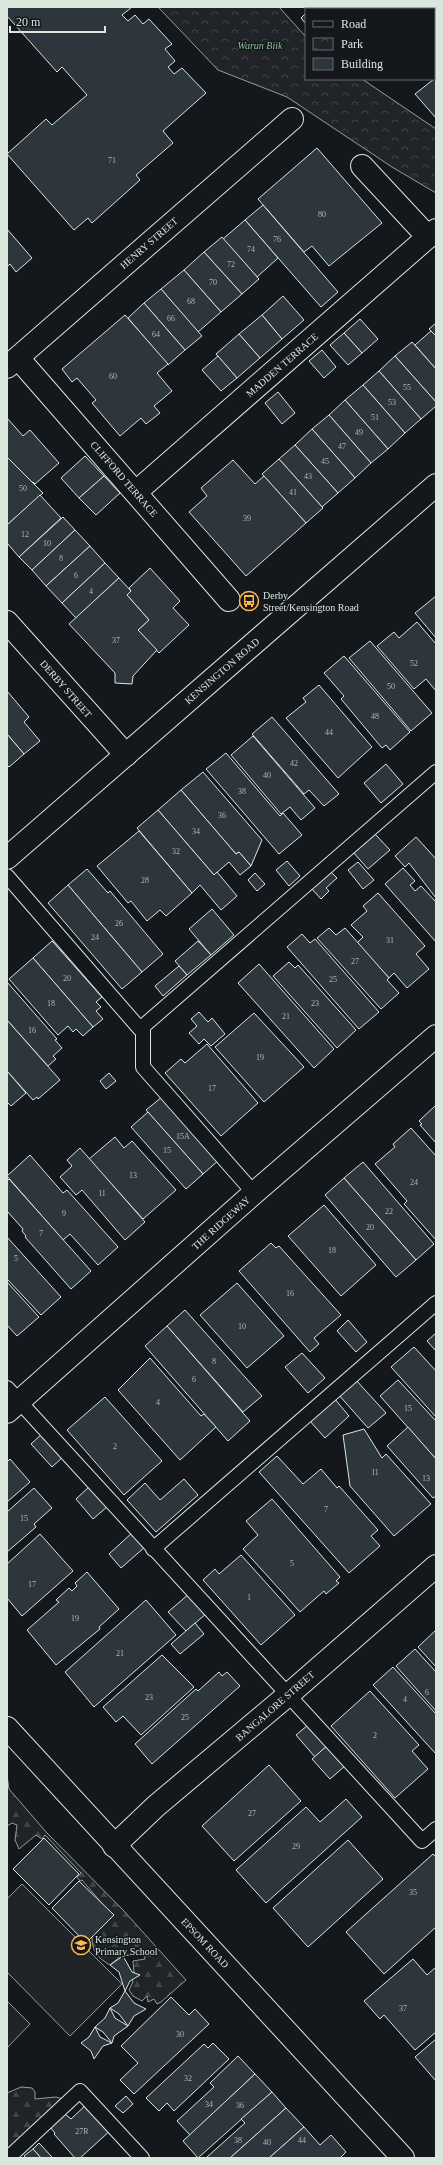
<svg xmlns="http://www.w3.org/2000/svg" width="443" height="2165" font-family="'Times New Roman',serif">
<style>
.forest{fill:url(#forest-firs);stroke:#939e99}
.park{fill:url(#park-crowns);stroke:#939e99}
.garden{fill:#202428;stroke:#939e99}
.building{fill:#2c363c;stroke:#d8e6dc}
.lines{fill:none;stroke-linecap:round;stroke-linejoin:round}
.lane-casing{stroke:#d8e6dc;stroke-width:16}
.street-casing{stroke:#d8e6dc;stroke-width:24}
.secondary-casing{stroke:#d8e6dc;stroke-width:24}
.lane{stroke:#14181c;stroke-width:14}
.street{stroke:#14181c;stroke-width:22}
.secondary{stroke:#14181c;stroke-width:22}
.labels{text-anchor:middle;dominant-baseline:central;stroke-width:3;stroke-linejoin:round;paint-order:stroke}
.number-label{font-size:8px;fill:#adbab4}
.park-label{font-size:10px;font-style:italic;fill:#8ac095;stroke:#14181c}
.street-label{font-size:10px;fill:#d8e6dc;stroke:#14181c}
.poi-label{font-size:10px;fill:#d8e6dc;stroke:#14181c;text-anchor:start}
</style>
<defs>
<pattern id="forest-firs" width="22" height="20" patternUnits="userSpaceOnUse"><rect width="22" height="20" fill="#202428"/><path d="M5 1l3.5 6h-7zM16 11l3.5 6h-7z" fill="#404447"/></pattern>
<pattern id="park-crowns" width="20" height="18" patternUnits="userSpaceOnUse"><rect width="20" height="18" fill="#202428"/><path d="M2 6a3 3 0 1 1 6 0M12 15a3 3 0 1 1 6 0" fill="none" stroke="#404447"/></pattern>
</defs>
<rect width="100%" height="100%" fill="#14181c"/>
<g class="forest">
<path d="M7,1775L9,1789L47,1833L123,1910L186,1980L161,2002L157,2004L154,1999L148,2002L147,1996L142,2001L133,1996L129,1990L133,1982L130,1976L134,1973L133,1961L145,1959L144,1952C136,1952 131,1957 122,1955L110,1965C98,1958 92,1952 92,1937L112,1915L82,1880L80,1881L77,1877L81,1873L45,1835L42,1839L36,1835L19,1849L15,1840L17,1825L12,1823L7,1826Z"/>
<path d="M21,2087L32,2088L35,2092V2099L56,2097L63,2099L7,2151V2093Z"/>
</g>
<path class="park" d="M158,7H279L306,37V79H362L436,129V193L392,167L287,97L218,70Z"/>
<g class="garden">
<path d="M22,1884L122,1984L70,2036L7,1972V1899Z"/>
<path d="M7,2001L30,2024L7,2048Z"/>
</g>
<g class="building">
<path d="M7,7H132L122,15L128,21L135,15L143,24L149,19L172,44L165,49L175,61L168,67L174,74L182,68L206,93L163,131L173,143L136,175L140,180L92,223L88,218L74,230L7,154L46,119L52,125L87,95L62,67L57,72L7,16Z"/>
<path d="M309,7H390L388,9H311Z"/>
<path d="M306,13V24L301,18Z"/>
<path d="M436,68V118L415,94L434,79V70Z"/>
<path d="M317,148L382,223L329,266L312,246L304,252L258,199Z"/>
<path d="M263,205L338,292L321,307L245,220Z"/>
<path d="M245,220L278,258L257,277L223,239Z"/>
<path d="M7,229L32,258L16,272L10,264L7,267Z"/>
<path d="M222,237L259,279L242,294L204,252Z"/>
<path d="M204,252L242,294L221,312L184,270Z"/>
<path d="M184,270L221,312L198,332L161,289Z"/>
<path d="M161,289L202,336L185,350L144,303Z"/>
<path d="M283,296L304,320L282,339L262,315Z"/>
<path d="M144,303L185,350L168,365L128,318Z"/>
<path d="M125,315L168,364L157,373L172,391L154,406L160,413L146,424L141,418L120,436L92,403L96,400L77,378L72,382L62,369Z"/>
<path d="M262,315L282,339L260,358L239,334Z"/>
<path d="M360,319L378,339L362,353L344,333Z"/>
<path d="M436,323V336L429,329Z"/>
<path d="M431,331L436,336V369L415,345Z"/>
<path d="M344,333L362,353L348,365L330,345Z"/>
<path d="M239,334L260,358L237,378L216,354Z"/>
<path d="M412,342L436,369V402L395,356Z"/>
<path d="M322,350L336,367L324,378L309,361Z"/>
<path d="M218,356L237,378L221,391L202,370Z"/>
<path d="M395,356L436,402V406L421,419L379,371Z"/>
<path d="M379,371L421,419L405,433L363,385Z"/>
<path d="M363,385L405,433L388,449L345,400Z"/>
<path d="M278,392L295,413L282,424L265,403Z"/>
<path d="M345,400L388,449L371,463L329,415Z"/>
<path d="M329,415L371,463L355,478L312,429Z"/>
<path d="M7,418L23,436L30,430L59,463L35,484L33,482L31,483L7,457Z"/>
<path d="M312,429L355,478L338,493L295,445Z"/>
<path d="M295,445L338,493L322,507L279,459Z"/>
<path d="M85,456L104,476L79,498L61,478Z"/>
<path d="M7,457L43,493L7,525Z"/>
<path d="M279,459L323,508L306,523L262,474Z"/>
<path d="M233,460L255,484L264,476L306,523L246,576L189,512L207,496L201,488Z"/>
<path d="M104,476L120,493L96,515L79,498Z"/>
<path d="M40,495L61,518L19,557L7,543V525Z"/>
<path d="M63,517L75,530L32,570L19,557Z"/>
<path d="M75,530L90,546L46,586L32,570Z"/>
<path d="M90,546L105,563L62,603L46,586Z"/>
<path d="M105,563L119,578L76,618L62,603Z"/>
<path d="M150,568L180,601L173,608L189,625L159,653L138,630L149,620L127,595L131,591L129,588Z"/>
<path d="M119,578L131,591L127,595L149,620L138,630L157,650L133,676L132,684L115,683V673L69,624Z"/>
<path d="M436,596V638L415,613Z"/>
<path d="M417,622L436,644V691L426,679L414,689L377,646L394,632L399,638Z"/>
<path d="M370,641L432,713L411,731L349,658Z"/>
<path d="M344,656L410,732L390,750L386,745L382,748L341,699L344,696L324,673Z"/>
<path d="M319,685L372,747L338,778L286,718L306,702L303,698Z"/>
<path d="M7,691L29,717L24,722L40,741L24,754L7,734Z"/>
<path d="M272,717L339,794L324,806L309,790L304,794L252,734Z"/>
<path d="M7,734L24,754L9,767L7,765Z"/>
<path d="M253,736L315,808L301,820L290,807L281,814L231,755Z"/>
<path d="M226,753L280,816L283,813L302,835L279,854L206,769Z"/>
<path d="M386,764L403,784L381,803L364,783Z"/>
<path d="M203,772L262,840L251,866L239,852L236,854L181,790Z"/>
<path d="M181,790L236,854L239,852L251,866L240,875L229,862L214,875L158,810Z"/>
<path d="M158,810L214,875L217,872L237,896L221,910L200,885L192,893L137,828Z"/>
<path d="M139,831L192,893L166,916L160,910L147,921L131,901L128,903L97,866Z"/>
<path d="M374,833L390,850L368,869L353,852Z"/>
<path d="M416,837L436,859V898L409,863L405,867L395,856Z"/>
<path d="M287,861L300,876L289,886L276,870Z"/>
<path d="M358,862L374,880L363,889L348,870Z"/>
<path d="M403,868L415,881L410,885L415,891L421,886L436,902V942L385,884Z"/>
<path d="M87,869L108,893L110,891L163,954L142,972L68,885Z"/>
<path d="M330,871L337,878L326,888L329,891L321,899L311,888Z"/>
<path d="M255,873L265,884L257,891L248,880Z"/>
<path d="M68,885L142,972L122,989L48,903Z"/>
<path d="M378,893L425,946L416,954L429,969L407,988L394,973L389,978L357,943L363,937L351,925L367,911L363,906Z"/>
<path d="M212,909L234,935L211,955L189,929Z"/>
<path d="M329,928L336,935L345,928L389,978L387,980L399,993L381,1009L317,938Z"/>
<path d="M302,934L310,943L315,939L379,1012L359,1029L287,947Z"/>
<path d="M52,941L102,997L96,1002L101,1007L96,1011L103,1019L93,1027L33,958Z"/>
<path d="M198,941L211,955L187,975L175,961Z"/>
<path d="M33,958L93,1027L83,1036L76,1029L73,1032L68,1026L58,1035L9,979Z"/>
<path d="M289,962L295,968L298,965L356,1030L337,1048L273,976Z"/>
<path d="M259,964L334,1049L314,1068L238,983Z"/>
<path d="M179,966L187,975L163,996L155,986Z"/>
<path d="M7,982L57,1039L55,1040L62,1048L53,1056L56,1059L48,1066L7,1020Z"/>
<path d="M199,1012L208,1022L212,1018L225,1034L211,1046L204,1039L199,1044L189,1033L197,1026L191,1019Z"/>
<path d="M254,1013L304,1067L264,1102L215,1047Z"/>
<path d="M7,1020L60,1080L38,1099L37,1097L33,1100L7,1071Z"/>
<path d="M207,1044L258,1103L221,1136L165,1073L181,1059L185,1063Z"/>
<path d="M7,1071L26,1093L11,1106L7,1102Z"/>
<path d="M109,1073L116,1081L106,1089L100,1081Z"/>
<path d="M162,1097L219,1160L203,1174L146,1110Z"/>
<path d="M436,1105V1143L420,1125L422,1124L419,1121Z"/>
<path d="M148,1112L203,1174L186,1189L131,1127Z"/>
<path d="M411,1128L436,1156V1240L404,1204L407,1201L375,1164L395,1147L393,1144Z"/>
<path d="M115,1137L124,1148L132,1141L176,1190L143,1219L89,1159Z"/>
<path d="M80,1148L145,1222L125,1240L82,1190L76,1195L60,1177L72,1166L67,1160Z"/>
<path d="M30,1155L63,1193L67,1190L118,1247L98,1265L70,1234L63,1240L7,1176Z"/>
<path d="M363,1162L434,1244L416,1260L344,1178Z"/>
<path d="M344,1178L416,1260L396,1277L325,1195Z"/>
<path d="M9,1179L91,1271L71,1289L25,1237L26,1236L22,1231L23,1229L7,1211V1181Z"/>
<path d="M324,1205L376,1265L341,1296L288,1236Z"/>
<path d="M7,1237L61,1297L41,1315L7,1279Z"/>
<path d="M271,1243L276,1248L279,1246L341,1315L314,1338L319,1344L310,1352L239,1271Z"/>
<path d="M7,1282L39,1317L17,1336L7,1325Z"/>
<path d="M237,1283L284,1336L247,1368L200,1315Z"/>
<path d="M185,1310L262,1396L243,1412L167,1326Z"/>
<path d="M348,1320L367,1342L356,1352L337,1331Z"/>
<path d="M167,1326L250,1421L228,1441L145,1346Z"/>
<path d="M436,1333V1351L427,1341Z"/>
<path d="M414,1347L436,1371V1417L391,1367Z"/>
<path d="M302,1353L325,1378L308,1393L285,1367Z"/>
<path d="M150,1358L201,1416L204,1414L216,1427L180,1460L118,1390Z"/>
<path d="M355,1379L386,1413L368,1428L338,1394Z"/>
<path d="M398,1380L436,1421V1459L380,1396Z"/>
<path d="M105,1397L162,1461L124,1495L67,1430Z"/>
<path d="M334,1398L349,1416L325,1438L309,1420Z"/>
<path d="M408,1427L436,1459V1496L433,1498L387,1446Z"/>
<path d="M364,1429L382,1458L386,1454L431,1504L394,1536L350,1486L343,1435Z"/>
<path d="M43,1433L64,1456L52,1467L31,1444Z"/>
<path d="M277,1456L303,1484L321,1469L337,1488L339,1486L378,1530L371,1536L380,1546L349,1573L259,1472Z"/>
<path d="M10,1459L30,1482L7,1502V1462Z"/>
<path d="M184,1479L198,1495L156,1532L127,1500L145,1483L160,1500Z"/>
<path d="M90,1486L108,1506L93,1519L76,1499Z"/>
<path d="M34,1488L52,1508L34,1524L36,1527L7,1552V1512Z"/>
<path d="M272,1499L340,1577L336,1581L339,1583L326,1594L324,1591L300,1612L243,1549L258,1535L246,1521Z"/>
<path d="M133,1532L146,1546L121,1568L109,1554Z"/>
<path d="M40,1534L73,1571L22,1616L7,1598V1564Z"/>
<path d="M241,1555L295,1615L261,1645L203,1580L215,1569L219,1574Z"/>
<path d="M87,1572L119,1609L99,1627L100,1629L56,1665L27,1630L59,1602L56,1600L69,1588L72,1591L77,1586L75,1583Z"/>
<path d="M190,1593L207,1613L186,1631L168,1612Z"/>
<path d="M146,1600L176,1635L94,1707L65,1672Z"/>
<path d="M195,1623L204,1634L180,1654L171,1644Z"/>
<path d="M436,1630V1667L418,1647Z"/>
<path d="M415,1649L436,1672V1711L396,1666Z"/>
<path d="M162,1655L194,1687L141,1735L123,1716L116,1722L103,1707Z"/>
<path d="M393,1667L436,1714V1754L373,1685Z"/>
<path d="M219,1672L222,1676L227,1672L240,1686L152,1764L135,1744L196,1689L198,1691Z"/>
<path d="M370,1691L419,1745L412,1751L428,1769L395,1798L331,1726Z"/>
<path d="M308,1725L327,1746L315,1757L296,1735Z"/>
<path d="M328,1745L346,1765L330,1779L312,1759Z"/>
<path d="M269,1765L301,1801L234,1861L202,1826Z"/>
<path d="M346,1799L362,1817L266,1903L236,1870L306,1807L320,1822Z"/>
<path d="M44,1838L79,1874L49,1905L13,1869Z"/>
<path d="M348,1840L383,1879L308,1947L273,1908Z"/>
<path d="M433,1854L436,1857V1927L384,1974L346,1932Z"/>
<path d="M79,1881L114,1915L86,1943L52,1908Z"/>
<path d="M123,1956L132,1972L140,1975L130,1981L125,1991L119,1972L110,1965Z"/>
<path d="M413,1959L427,1975L436,1967V2032L415,2050L384,2015L380,2019L364,2001Z"/>
<path d="M125,1991L134,2003L146,2009L134,2016L128,2026L119,2014L110,2008L118,2003Z"/>
<path d="M171,1997L189,2015L195,2009L209,2024L134,2094L120,2080L138,2063L121,2046Z"/>
<path d="M110,2008L115,2018L128,2026L114,2036L112,2043L103,2032L95,2027L105,2018Z"/>
<path d="M95,2027L100,2037L112,2043L103,2046L94,2059L91,2051L81,2043L89,2037Z"/>
<path d="M436,2039V2081L415,2057Z"/>
<path d="M213,2043L229,2059L174,2111L167,2103L159,2111L146,2098L204,2044L208,2048Z"/>
<path d="M238,2056L255,2074L190,2135L177,2121L214,2087L210,2083Z"/>
<path d="M255,2074L272,2092L198,2158L183,2141Z"/>
<path d="M272,2092L286,2108L230,2158H208L207,2157L245,2123L241,2119Z"/>
<path d="M126,2096L133,2104L123,2113L115,2106Z"/>
<path d="M88,2103L112,2129L80,2158H75L54,2134L55,2133L50,2127L65,2114L71,2119Z"/>
<path d="M286,2108L304,2127L269,2158H230Z"/>
<path d="M304,2127L320,2145L331,2135L346,2152L340,2158H269Z"/>
<path d="M39,2143L52,2157L51,2158H41L33,2149Z"/>
<path d="M33,2149L41,2158H26L24,2156Z"/>
</g>
<g class="lines">
<g class="lane-casing">
<g id="lane">
<path d="M434,14L436,12"/>
<path d="M7,876L140,1029L436,772"/>
<path d="M143,1027V1067L254,1193"/>
<path d="M7,1388L422,1841L436,1829"/>
<path d="M153,1549L436,1303"/>
<path d="M8,2158L80,2091L142,2158"/>
</g>
</g>
<g class="street-casing">
<g id="street">
<path d="M362,166L428,237"/>
<path d="M18,358L229,600"/>
<path d="M7,367L292,119"/>
<path d="M136,492L436,230"/>
<path d="M7,622L126,755"/>
<path d="M7,1412L254,1193L436,1036"/>
<path d="M114,1846L156,1806L288,1695L436,1566"/>
</g>
</g>
<g class="secondary-casing">
<g id="secondary">
<path d="M7,858L436,485"/>
<path d="M7,1728L403,2158"/>
</g>
</g>
<use href="#lane" class="lane"/>
<use href="#street" class="street"/>
<use href="#secondary" class="secondary"/>
</g>
<defs>
<g id="bus-ring" transform="scale(1)"><circle r="9.5" fill="#14181c" stroke="#ffb74d" stroke-width="1.5"/><path d="M-5-6H5V4H4V6H2V4H-2V6H-4V4H-5ZM-3.5-4V0h7V-4ZM-3.5 1.2v1.5H-2V1.2ZM2 1.2v1.5H3.5V1.2Z" fill="#ffb74d"/></g>
<g id="school-ring" transform="scale(1)"><circle r="9.5" fill="#14181c" stroke="#ffb74d" stroke-width="1.5"/><path d="M0-5L7-2L0 1L-7-2ZM-4 1L0 2.5L4 1V4Q0 6-4 4Z" fill="#ffb74d"/></g>
</defs>
<g fill-rule="evenodd">
<use href="#bus-ring" x="249" y="601"/>
<use href="#school-ring" x="81" y="1945"/>
</g>
<g class="labels">
<g class="number-label">
<text x="112" y="160">71</text>
<text x="322" y="214">80</text>
<text x="277" y="239">76</text>
<text x="251" y="249">74</text>
<text x="231" y="264">72</text>
<text x="213" y="282">70</text>
<text x="191" y="301">68</text>
<text x="171" y="318">66</text>
<text x="156" y="334">64</text>
<text x="113" y="376">60</text>
<text x="407" y="387">55</text>
<text x="392" y="402">53</text>
<text x="375" y="417">51</text>
<text x="359" y="432">49</text>
<text x="342" y="446">47</text>
<text x="325" y="461">45</text>
<text x="308" y="476">43</text>
<text x="23" y="488">50</text>
<text x="293" y="492">41</text>
<text x="247" y="518">39</text>
<text x="25" y="534">12</text>
<text x="47" y="543">10</text>
<text x="61" y="558">8</text>
<text x="76" y="575">6</text>
<text x="91" y="591">4</text>
<text x="116" y="640">37</text>
<text x="414" y="663">52</text>
<text x="391" y="686">50</text>
<text x="375" y="716">48</text>
<text x="329" y="732">44</text>
<text x="294" y="763">42</text>
<text x="267" y="775">40</text>
<text x="242" y="791">38</text>
<text x="222" y="815">36</text>
<text x="196" y="831">34</text>
<text x="176" y="851">32</text>
<text x="145" y="880">28</text>
<text x="119" y="923">26</text>
<text x="95" y="937">24</text>
<text x="390" y="940">31</text>
<text x="355" y="961">27</text>
<text x="67" y="978">20</text>
<text x="333" y="979">25</text>
<text x="51" y="1003">18</text>
<text x="315" y="1003">23</text>
<text x="286" y="1016">21</text>
<text x="32" y="1030">16</text>
<text x="260" y="1057">19</text>
<text x="212" y="1088">17</text>
<text x="183" y="1136">15A</text>
<text x="167" y="1150">15</text>
<text x="133" y="1175">13</text>
<text x="414" y="1182">24</text>
<text x="102" y="1193">11</text>
<text x="389" y="1211">22</text>
<text x="64" y="1213">9</text>
<text x="370" y="1227">20</text>
<text x="41" y="1233">7</text>
<text x="332" y="1250">18</text>
<text x="16" y="1258">5</text>
<text x="290" y="1293">16</text>
<text x="242" y="1326">10</text>
<text x="214" y="1361">8</text>
<text x="194" y="1379">6</text>
<text x="158" y="1402">4</text>
<text x="408" y="1408">15</text>
<text x="115" y="1446">2</text>
<text x="375" y="1472">11</text>
<text x="426" y="1478">13</text>
<text x="326" y="1509">7</text>
<text x="24" y="1518">15</text>
<text x="292" y="1563">5</text>
<text x="32" y="1584">17</text>
<text x="249" y="1597">1</text>
<text x="75" y="1618">19</text>
<text x="120" y="1653">21</text>
<text x="427" y="1692">6</text>
<text x="149" y="1697">23</text>
<text x="405" y="1699">4</text>
<text x="185" y="1717">25</text>
<text x="375" y="1735">2</text>
<text x="252" y="1813">27</text>
<text x="296" y="1846">29</text>
<text x="413" y="1892">35</text>
<text x="403" y="2008">37</text>
<text x="180" y="2034">30</text>
<text x="188" y="2078">32</text>
<text x="209" y="2104">34</text>
<text x="240" y="2105">36</text>
<text x="82" y="2131">27R</text>
<text x="238" y="2140">38</text>
<text x="302" y="2140">44</text>
<text x="267" y="2142">40</text>
</g>
<g class="park-label">
<text x="260" y="45">Warun Biik</text>
</g>
<g class="street-label">
<text transform="translate(149 243) rotate(-41)">HENRY STREET</text>
<text transform="translate(282 365) rotate(-41)">MADDEN TERRACE</text>
<text transform="translate(124 479) rotate(49)">CLIFFORD TERRACE</text>
<text transform="translate(222 671) rotate(-41)">KENSINGTON ROAD</text>
<text transform="translate(66 689) rotate(49)">DERBY STREET</text>
<text transform="translate(221 1223) rotate(-42)">THE RIDGEWAY</text>
<text transform="translate(275 1706) rotate(-41)">BANGALORE STREET</text>
<text transform="translate(205 1943) rotate(47)">EPSOM ROAD</text>
</g>
<g class="poi-label">
<text x="263" y="595">Derby<tspan x="263" dy="12">Street/Kensington Road</tspan></text>
<text x="95" y="1939">Kensington<tspan x="95" dy="12">Primary School</tspan></text>
</g>
</g>
<rect width="443" height="2165" fill="none" stroke="#d8e6dc" stroke-width="16"/>
<rect x="305" y="8" width="130" height="72" fill="#14181c" stroke="#626a69"/>
<rect x="313" y="21" width="20" height="6" fill="#14181c" stroke="#626a69"/>
<text x="341" y="28" font-size="12" fill="#d8e6dc">Road</text>
<rect x="313" y="38" width="20" height="12" fill="url(#park-crowns)" stroke="#626a69"/>
<text x="341" y="48" font-size="12" fill="#d8e6dc">Park</text>
<rect x="313" y="58" width="20" height="12" fill="#2c363c" stroke="#626a69"/>
<text x="341" y="68" font-size="12" fill="#d8e6dc">Building</text>
<path d="M10 26v6h95v-6" fill="none" stroke="#d8e6dc" stroke-width="2"/>
<text x="16" y="26" font-size="12" fill="#d8e6dc" stroke="#14181c" stroke-width="3" paint-order="stroke">20 m</text>
</svg>
